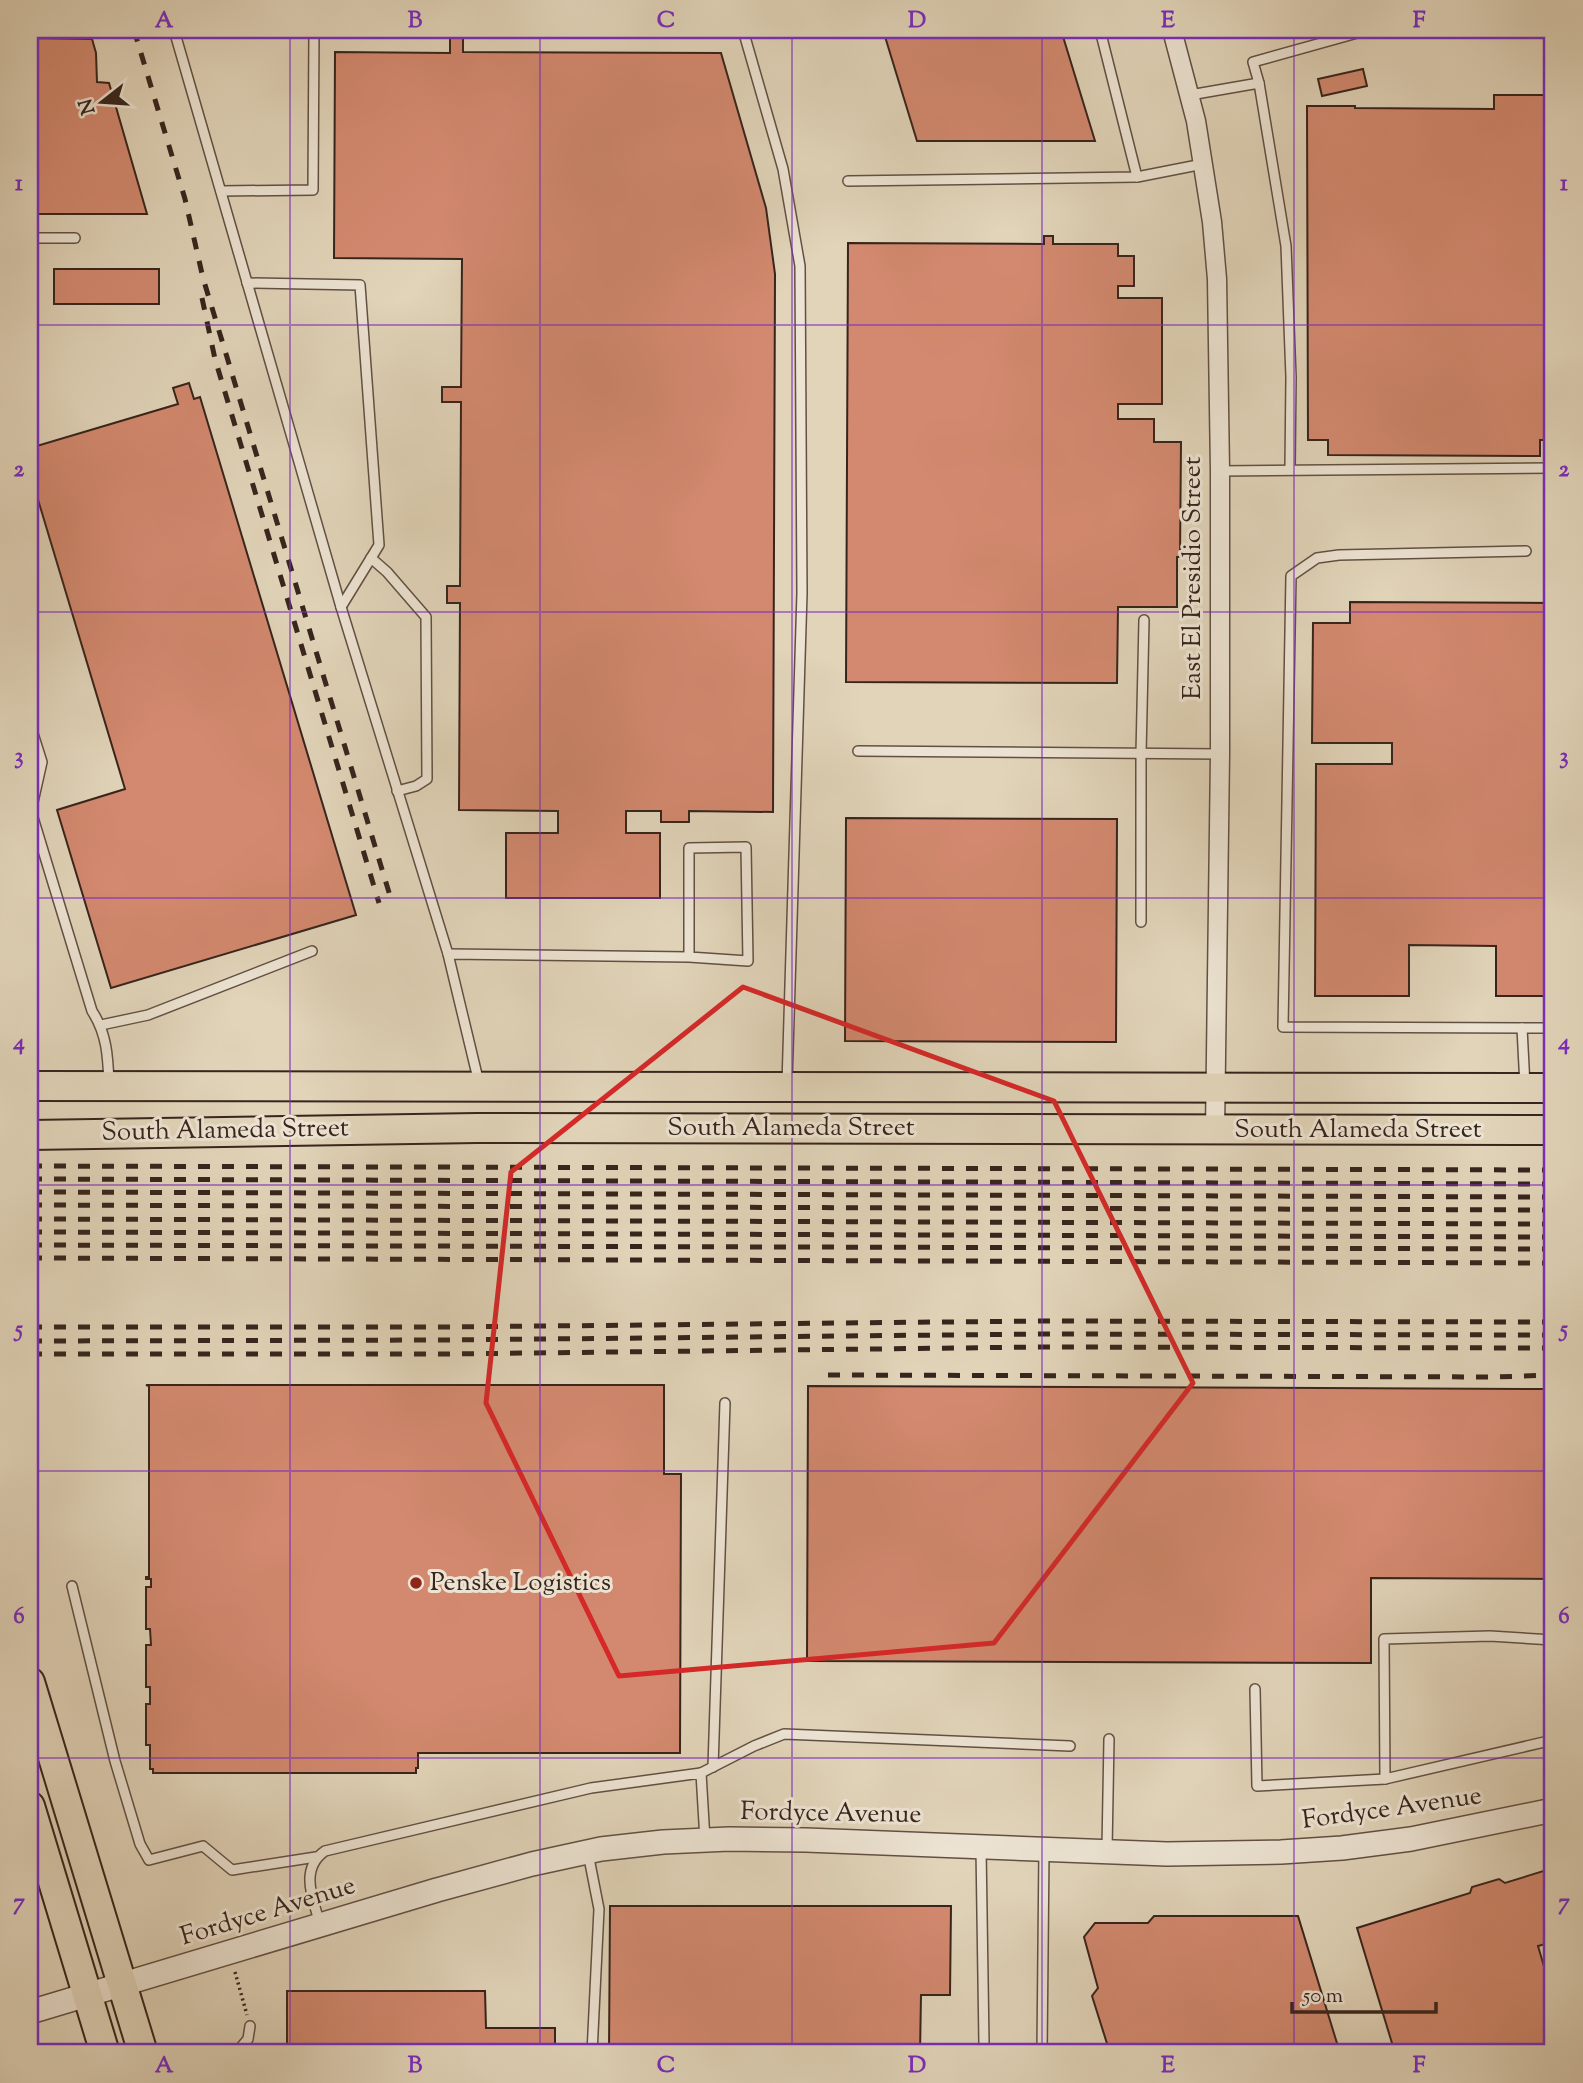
<svg xmlns="http://www.w3.org/2000/svg" width="1583" height="2083" font-family="'Sorts Mill Goudy',serif">
<style>
.building{fill:#d3896f;stroke:#37241d;stroke-width:2}
.lines{fill:none;stroke-linecap:round;stroke-linejoin:round}
.service-casing{stroke:#625044;stroke-width:12}
.minor-casing{stroke:#625044;stroke-width:21}
.tertiary-casing{stroke:#625044;stroke-width:26}
.primary-casing{stroke:#37241d;stroke-width:32}
.path{stroke:#37241d;stroke-width:3.5;stroke-dasharray:2 3.5;stroke-linecap:butt}
.service{stroke:#ece3d2;stroke-width:9}
.minor{stroke:#ece3d2;stroke-width:18}
.tertiary{stroke:#ece3d2;stroke-width:23}
.primary{stroke:#e1d4b9;stroke-width:28}
.rail{stroke:#37241d;stroke-width:5;stroke-dasharray:12 12;stroke-linecap:butt}
.marked{fill:none;stroke:#d62828;stroke-width:5;stroke-linejoin:round}
.grid{fill:none;stroke:#7b2cbf;stroke-width:2;stroke-opacity:0.55}
.poi-dot{fill:#8f2418;stroke:#ece3d2;stroke-width:2.5}
.labels{text-anchor:middle;dominant-baseline:central;stroke-width:6;stroke-linejoin:round;paint-order:stroke}
.street-label{font-size:26px;fill:#37241d;stroke:#ece3d2}
.poi-label{font-size:26px;fill:#37241d;stroke:#ece3d2;text-anchor:start}
.neatline{fill:none;stroke:#7b2cbf;stroke-width:2.5}
.grid-label{font-size:23px;text-anchor:middle;font-weight:bold;fill:#7b2cbf}
</style>
<rect width="100%" height="100%" fill="#e1d4b9"/>
<filter id="stains"><feTurbulence type="fractalNoise" baseFrequency=".00286" numOctaves="4"/><feColorMatrix values="0 0 0 0 .2 0 0 0 0 .09 0 0 0 0 .02 0 0 0 .5 -.17"/></filter>
<radialGradient id="worn" r=".72"><stop offset=".6" stop-color="#630" stop-opacity="0"/><stop offset="1" stop-color="#630" stop-opacity=".3"/></radialGradient>
<g class="building">
<path d="M883,30H1061L1095,141H917Z"/>
<path d="M450,36H463V52L721,53L766,208L775,274L773,812L689,811V822H661V811H626V833H660V898H506V833H558V811L459,810L460,603H447V586H460L461,402H442V387H461L462,259L334,258L335,52L450,53Z"/>
<path d="M30,38L92,39L96,53L97,82L109,83L147,214H30Z"/>
<path d="M1363,69L1367,86L1322,96L1318,79Z"/>
<path d="M1494,95H1553V440H1540V456L1328,455V440H1308L1307,106H1355V108L1494,109Z"/>
<path d="M1044,236H1053V244H1118V256H1134V286H1118V298H1162V404H1118V419H1154V442H1181L1180,557H1177V607H1118L1117,683L846,682L848,243L1044,244Z"/>
<rect x="54" y="269" width="105" height="35"/>
<path d="M189,383L194,399L200,397L356,915L111,988L57,810L125,789L30,473V448L178,404L173,388Z"/>
<path d="M1350,602L1553,603V996H1496V946L1409,945V996H1315L1316,764H1392V743H1312L1313,623H1350Z"/>
<path d="M846,818L1117,819L1116,1042L845,1041Z"/>
<path d="M146,1385H664V1474H681L680,1753H418V1768H416V1773H153V1769H150V1745H146V1704H150V1687H146V1645H151L150,1629H146V1587H151V1579H146V1577H149V1386Z"/>
<path d="M808,1386L1553,1389V1579L1371,1578V1663L807,1661Z"/>
<path d="M1553,1868V1942L1538,1946L1553,1997V2053H1395L1357,1928L1470,1893L1472,1887L1499,1879L1505,1883Z"/>
<path d="M610,1906H951L950,1995H921L920,2053H609Z"/>
<path d="M1154,1916H1298L1340,2053H1110L1092,1996L1098,1988L1084,1937L1095,1923H1148Z"/>
<path d="M287,1991H485L486,2028H555V2053H287Z"/>
</g>
<g class="lines">
<g class="service-casing">
<g id="service">
<path d="M174,30L341,607L448,954"/>
<path d="M743,30L783,169L800,266L802,593L787,1084"/>
<path d="M1100,30L1137,177"/>
<path d="M1259,83L1253,62L1368,30"/>
<path d="M1190,95L1259,83L1286,246L1291,377L1290,468"/>
<path d="M848,181L1137,177L1203,164"/>
<path d="M221,191L313,190L314,30"/>
<path d="M30,238H75"/>
<path d="M247,283L360,285L379,545L341,607"/>
<path d="M1220,471L1553,468"/>
<path d="M1526,551L1339,555L1317,558L1291,576L1283,1027L1553,1028"/>
<path d="M371,558L387,572L426,617L427,779L416,786L397,791"/>
<path d="M30,724L42,762L31,811L92,1011C107,1034 108,1057 109,1084"/>
<path d="M858,751L1220,754"/>
<path d="M1141,922V754L1144,620"/>
<path d="M101,1025L148,1015L312,951"/>
<path d="M1522,1028L1525,1086"/>
<path d="M479,1083L448,954L689,957V848L746,847L748,961L689,957"/>
<path d="M72,1586L115,1761L140,1844L149,1860L203,1846L232,1870L316,1857"/>
<path d="M1553,1640L1490,1636L1384,1639L1385,1779L1553,1740"/>
<path d="M1255,1689L1257,1786L1385,1779"/>
<path d="M713,1767L725,1403"/>
<path d="M701,1773L754,1746L784,1734L1070,1746"/>
<path d="M981,1848L984,2044L987,2053"/>
<path d="M1107,1849L1109,1739"/>
<path d="M588,1853L599,1909L592,2053"/>
<path d="M320,1924C313,1899 299,1869 325,1851L591,1788L701,1773L705,1840"/>
<path d="M30,2053L64,2049L68,2053"/>
<path d="M236,2053L248,2039L250,2026"/>
<path d="M1042,2053L1044,1849"/>
</g>
</g>
<g class="minor-casing">
<path id="minor" d="M1172,30L1196,121L1212,222L1217,279L1220,471V754L1215,1131"/>
</g>
<g class="tertiary-casing">
<path id="tertiary" d="M30,2012L437,1890L532,1864L601,1849L663,1842L729,1839L806,1840L1167,1854L1281,1852L1342,1848L1411,1839L1553,1810"/>
</g>
<g class="primary-casing">
<g id="primary">
<path d="M30,1086L1553,1088"/>
<path d="M30,1135L477,1128L1553,1130"/>
<path d="M30,1682L143,2053"/>
<path d="M30,1806L105,2053"/>
</g>
</g>
<path class="path" d="M235,1972L247,2015"/>
<use href="#service" class="service"/>
<use href="#minor" class="minor"/>
<use href="#tertiary" class="tertiary"/>
<use href="#primary" class="primary"/>
<g class="rail">
<path d="M134,30L185,199L203,278L391,899"/>
<path d="M202,298L215,359L379,903"/>
<path d="M30,1166L1553,1170"/>
<path d="M30,1179L1553,1184"/>
<path d="M30,1192L1553,1197"/>
<path d="M30,1205L1553,1210"/>
<path d="M30,1219L1553,1224"/>
<path d="M30,1232L1553,1237"/>
<path d="M30,1245L1553,1249"/>
<path d="M30,1258L1553,1263"/>
<path d="M30,1327H446L1041,1321L1553,1322"/>
<path d="M30,1341L446,1340L1042,1334L1553,1335"/>
<path d="M30,1354H446L1042,1347L1553,1348"/>
<path d="M828,1375L1496,1377L1553,1375"/>
</g>
</g>
<path class="marked" d="M743,987L1054,1101L1193,1383L994,1643L619,1676L486,1403L511,1172Z"/>
<path class="grid" d="M290,30V2053M540,30V2053M792,30V2053M1042,30V2053M1294,30V2053M30,325H1553M30,612H1553M30,898H1553M30,1185H1553M30,1471H1553M30,1758H1553"/>
<circle class="poi-dot" cx="416" cy="1583" r="7"/>
<g class="labels">
<g class="street-label">
<text transform="translate(1193 578) rotate(-90)">East El Presidio Street</text>
<text x="791" y="1128">South Alameda Street</text>
<text x="1358" y="1130">South Alameda Street</text>
<text transform="translate(225 1131) rotate(-1)">South Alameda Street</text>
<text transform="translate(1392 1809) rotate(-8)">Fordyce Avenue</text>
<text transform="translate(831 1814) rotate(1)">Fordyce Avenue</text>
<text transform="translate(268 1912) rotate(-17)">Fordyce Avenue</text>
</g>
<g class="poi-label">
<text x="430" y="1583">Penske Logistics</text>
</g>
</g>
<rect width="1583" height="2083" fill="none" stroke="#e1d4b9" stroke-width="77"/>
<g transform="translate(102 102) rotate(253)" stroke="#ece3d2" stroke-width="5" paint-order="stroke">
<path d="M0-5L12 26L0 18L-12 26Z" fill="#37241d"/>
<text y="-10" font-size="19" font-weight="bold" text-anchor="middle" fill="#37241d">N</text>
</g>
<path d="M1292 2002v10h144v-10" fill="none" stroke="#37241d" stroke-width="3.5"/>
<text x="1303" y="2002" font-size="21" fill="#37241d" stroke="#ece3d2" stroke-width="5" paint-order="stroke">50 m</text>
<rect x="38" y="38" width="1506" height="2006" class="neatline"/>
<g class="grid-label">
<text x="164" y="27">A</text>
<text x="415" y="27">B</text>
<text x="666" y="27">C</text>
<text x="917" y="27">D</text>
<text x="1168" y="27">E</text>
<text x="1419" y="27">F</text>
<text x="19" y="190">1</text>
<text x="1564" y="190">1</text>
<text x="19" y="476">2</text>
<text x="1564" y="476">2</text>
<text x="19" y="763">3</text>
<text x="1564" y="763">3</text>
<text x="19" y="1049">4</text>
<text x="1564" y="1049">4</text>
<text x="19" y="1336">5</text>
<text x="1564" y="1336">5</text>
<text x="19" y="1623">6</text>
<text x="1564" y="1623">6</text>
<text x="19" y="1909">7</text>
<text x="1564" y="1909">7</text>
<text x="164" y="2072">A</text>
<text x="415" y="2072">B</text>
<text x="666" y="2072">C</text>
<text x="917" y="2072">D</text>
<text x="1168" y="2072">E</text>
<text x="1419" y="2072">F</text>
</g>
<rect width="100%" height="100%" filter="url(#stains)"/>
<rect width="100%" height="100%" fill="url(#worn)"/>
</svg>
